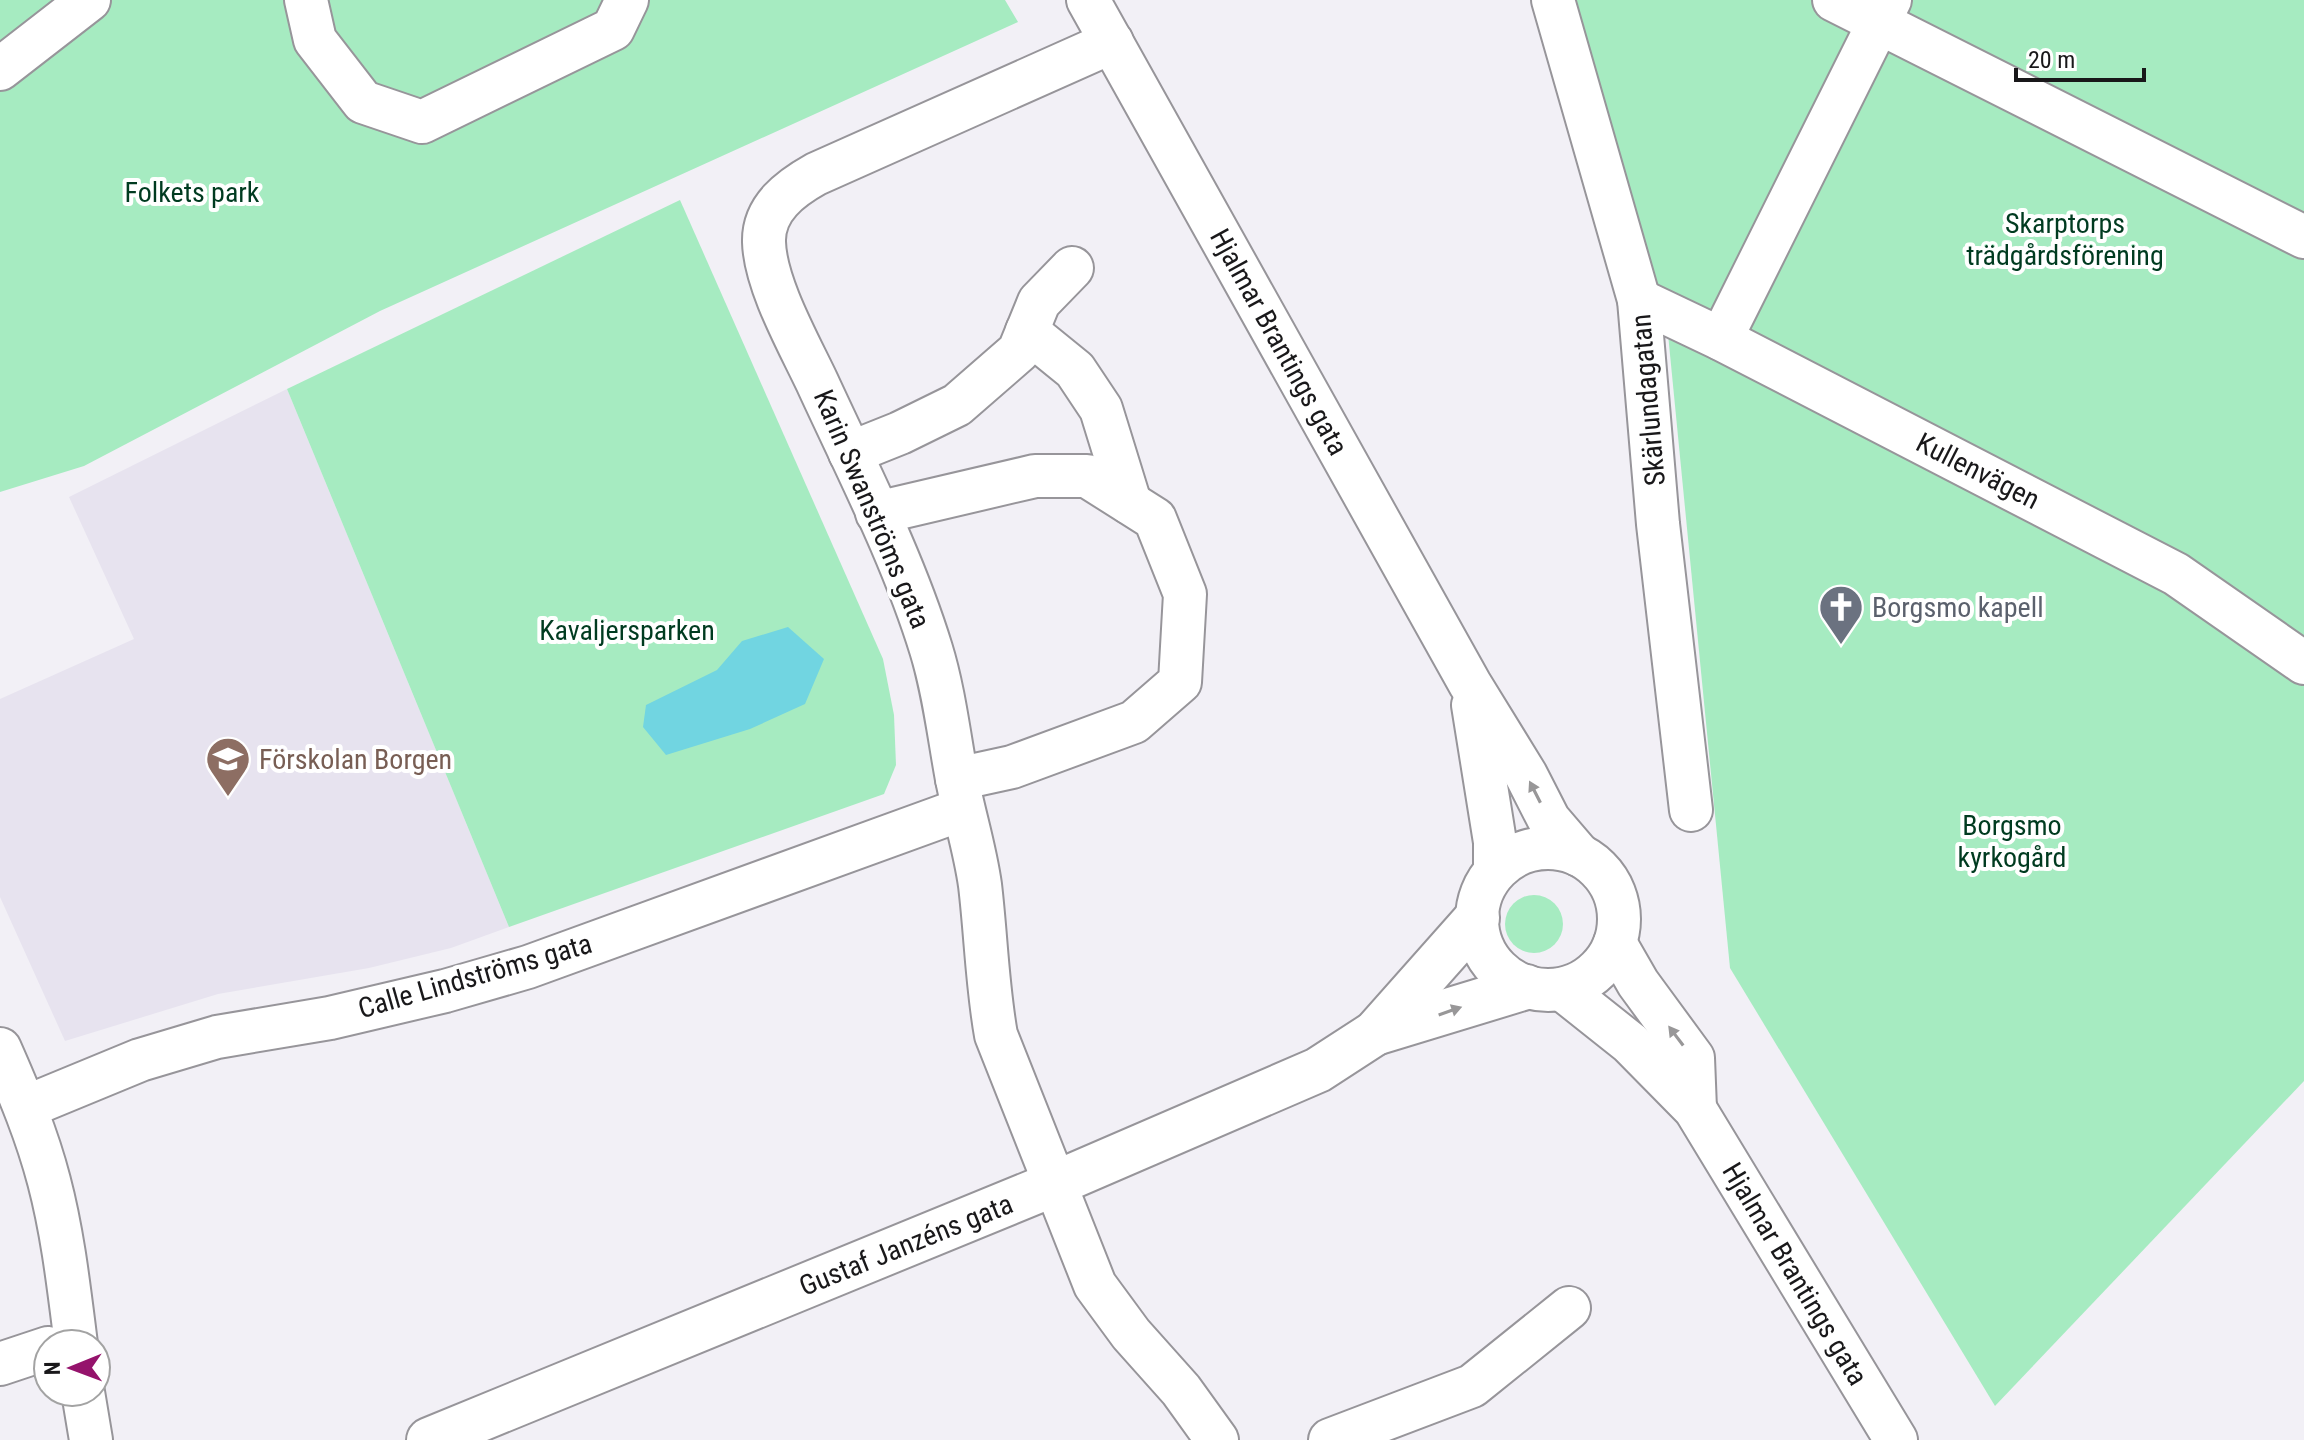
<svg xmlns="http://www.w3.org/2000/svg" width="2304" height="1440" font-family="'Roboto Condensed',sans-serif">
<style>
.built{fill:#e7e3ef}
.green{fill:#a6ebc1}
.water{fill:#71d5e1}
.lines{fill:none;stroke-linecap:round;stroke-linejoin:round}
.minor-casing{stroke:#97959a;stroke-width:46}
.major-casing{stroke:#97959a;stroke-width:48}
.minor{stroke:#fff;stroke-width:42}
.major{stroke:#fff;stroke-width:44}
.oneway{fill:#989798}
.labels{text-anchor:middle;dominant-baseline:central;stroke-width:8;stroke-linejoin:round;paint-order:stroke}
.park-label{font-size:28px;fill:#003b20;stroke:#fff}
.street-label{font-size:28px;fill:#19181a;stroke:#fff}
.worship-label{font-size:28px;fill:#5b616d;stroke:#fff;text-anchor:start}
.education-label{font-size:28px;fill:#785e54;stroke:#fff;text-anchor:start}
</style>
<rect width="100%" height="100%" fill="#f2f0f6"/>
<path class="built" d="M287,389L509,927L451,948L369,968L218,994L65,1041L0,897V699L134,639L69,497Z"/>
<g class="green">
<path d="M0,0H1005L1018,22L380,311L84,466L0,492Z"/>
<path d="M1572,0H2304V658L1653,292Z"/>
<path d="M680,200L883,659L894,715L896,765L884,794L509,927L287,389Z"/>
<path d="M1668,334L2055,517L2304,669V1081L1995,1406L1730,968Z"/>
<circle cx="1534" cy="924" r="29"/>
</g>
<path class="water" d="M788,627L824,659L805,704L750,729L666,755L643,727L646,705L717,670L742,641Z"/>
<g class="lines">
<g class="minor-casing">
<g id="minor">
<path d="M306,0L315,40L363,102L422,122L613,29L627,0"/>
<path d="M1088,0L1470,684L1526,775L1549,820L1579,855"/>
<path d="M1553,0L1639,300L1658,524L1691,810"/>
<path d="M1834,0L2304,237"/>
<path d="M1112,42L816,174C791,188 763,208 764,242C765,284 799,344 817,382C857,469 903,558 931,649C944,691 949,736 957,779C964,815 975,849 980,885C986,935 987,985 996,1035L1095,1285L1131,1334L1181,1390L1217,1440"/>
<path d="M0,69L89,0"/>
<path d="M1639,300L1721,339L2176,574L2304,663"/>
<path d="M1027,331L1075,370L1101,409L1130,503"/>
<path d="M1721,339L1890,0"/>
<path d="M850,453L900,433L957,405L1019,351L1039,302L1072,268"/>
<path d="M877,513L1035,476H1087L1155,519L1185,594L1180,682L1134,722L1012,767L957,779"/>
<path d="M1473,705L1495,842V870"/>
<circle cx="1548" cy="919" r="71"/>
<path d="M1615,943L1638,983L1693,1058L1695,1109"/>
<path d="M1562,989L1630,1043L1695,1109L1896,1440"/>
<path d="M0,1049C19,1092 37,1135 49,1181C63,1234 69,1289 76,1344"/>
<path d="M26,1107L140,1060L217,1037L330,1018L445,991L528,967L963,809"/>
<path d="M0,1364L48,1348"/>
<path d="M83,1392L91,1440"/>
<path d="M1330,1440L1472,1386L1569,1308"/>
</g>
</g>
<g class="major-casing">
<g id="major">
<path d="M1375,1033L1526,987"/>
<path d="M429,1440L1054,1184L1318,1070L1375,1033L1477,918"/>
</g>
</g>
<use href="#minor" class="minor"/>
<use href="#major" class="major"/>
</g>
<defs><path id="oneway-solid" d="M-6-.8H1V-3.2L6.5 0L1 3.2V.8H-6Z" transform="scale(2)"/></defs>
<g class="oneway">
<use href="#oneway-solid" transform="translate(1535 792) rotate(-117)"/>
<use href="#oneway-solid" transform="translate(1450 1011) rotate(-19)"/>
<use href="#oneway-solid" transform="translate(1676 1036) rotate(-127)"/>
</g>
<defs>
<g id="church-pin" transform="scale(2.3)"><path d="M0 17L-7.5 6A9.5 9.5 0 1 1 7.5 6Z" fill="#6b7280" stroke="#fff"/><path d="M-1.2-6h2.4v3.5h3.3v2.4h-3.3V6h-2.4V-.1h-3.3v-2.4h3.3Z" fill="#fff"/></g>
<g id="school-pin" transform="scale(2.3)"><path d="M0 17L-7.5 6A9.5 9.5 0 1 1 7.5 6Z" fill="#8d6e63" stroke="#fff"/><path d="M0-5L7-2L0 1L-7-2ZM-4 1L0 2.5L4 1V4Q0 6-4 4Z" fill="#fff"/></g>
</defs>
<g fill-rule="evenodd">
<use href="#church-pin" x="1841" y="607"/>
<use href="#school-pin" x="228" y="759"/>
</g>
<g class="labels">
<g class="park-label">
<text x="192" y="192">Folkets park</text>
<text x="2065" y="223">Skarptorps<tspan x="2065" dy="32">trädgårdsförening</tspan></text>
<text x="627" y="630">Kavaljersparken</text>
<text x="2012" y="825">Borgsmo<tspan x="2012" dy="32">kyrkogård</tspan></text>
</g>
<g class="street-label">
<text transform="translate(1279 342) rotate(61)">Hjalmar Brantings gata</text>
<text transform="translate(1648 400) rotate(-95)">Skärlundagatan</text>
<text transform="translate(1978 471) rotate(27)">Kullenvägen</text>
<text transform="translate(872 509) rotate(67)">Karin Swanströms gata</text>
<text transform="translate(475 976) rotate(-16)">Calle Lindströms gata</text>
<text transform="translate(906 1245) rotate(-22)">Gustaf Janzéns gata</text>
<text transform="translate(1795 1274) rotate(59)">Hjalmar Brantings gata</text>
</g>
<g class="worship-label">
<text x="1872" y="607">Borgsmo kapell</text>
</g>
<g class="education-label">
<text x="259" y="759">Förskolan Borgen</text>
</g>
</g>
<g transform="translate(72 1368) rotate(269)"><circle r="38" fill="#ffffff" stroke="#a3a3a3" stroke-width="2"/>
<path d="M0-6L14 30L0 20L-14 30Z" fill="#95136c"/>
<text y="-12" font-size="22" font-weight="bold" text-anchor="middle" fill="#19181a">N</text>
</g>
<path d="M2016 68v12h128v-12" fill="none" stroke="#19181a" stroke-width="4"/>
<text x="2028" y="68" font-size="24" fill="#19181a" stroke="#ffffff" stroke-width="6" paint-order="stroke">20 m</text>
</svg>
